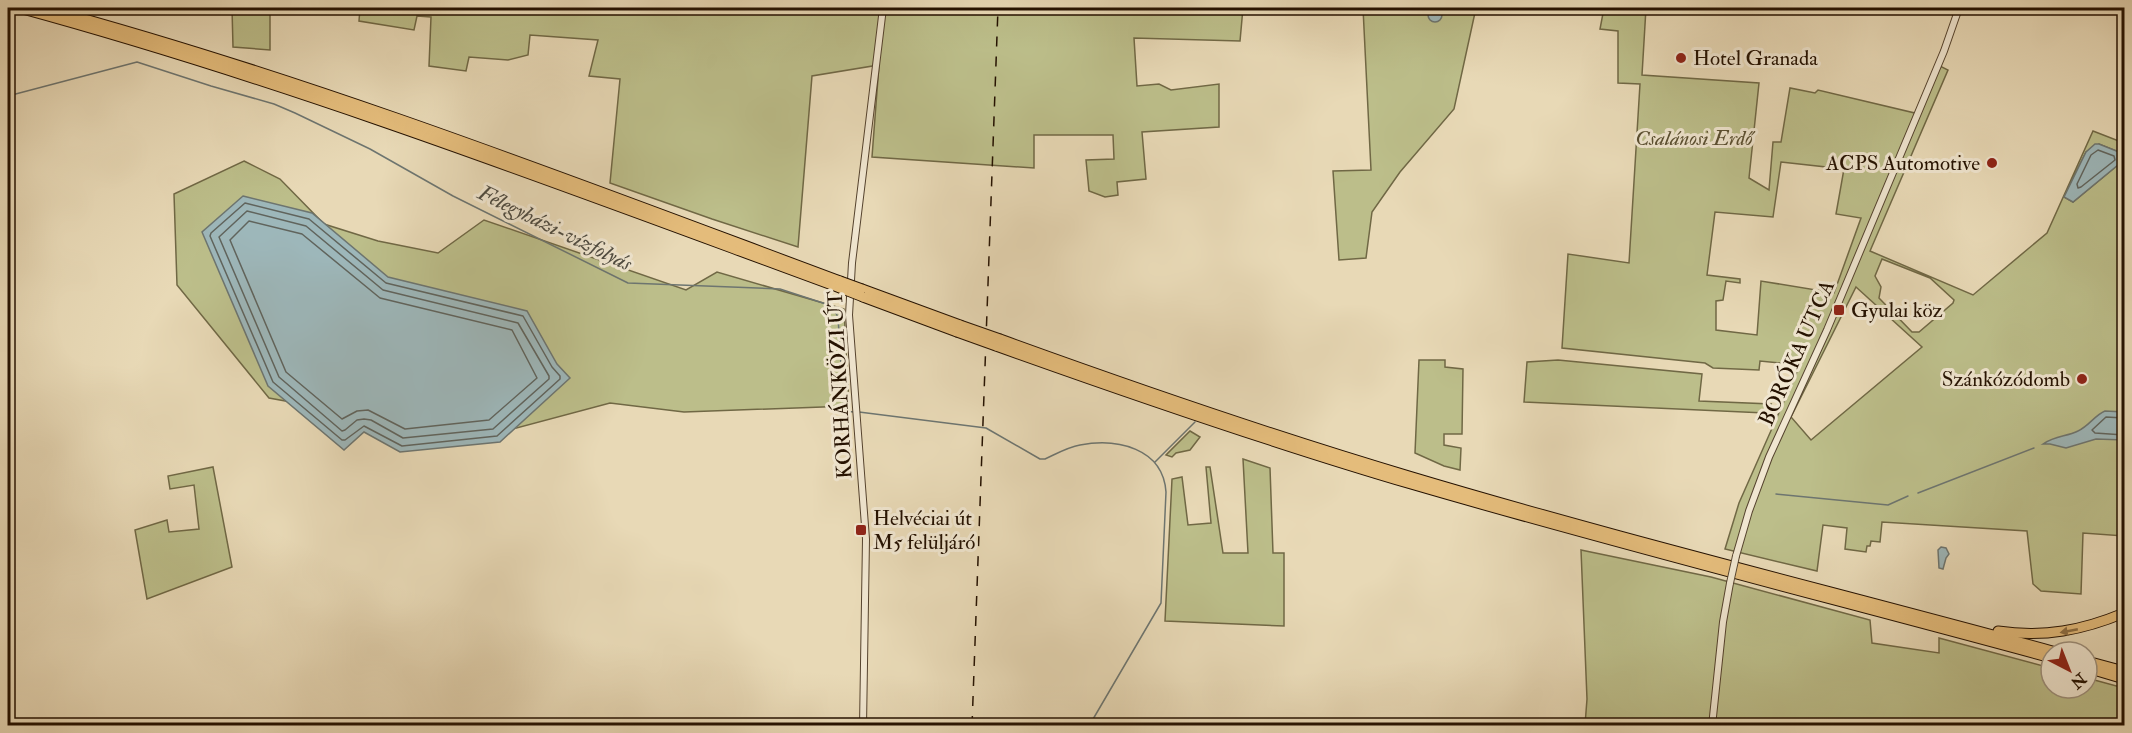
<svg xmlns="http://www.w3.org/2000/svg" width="2132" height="733" font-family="'IM FELL Double Pica',serif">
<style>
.green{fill:#bcbe8a;stroke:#706845;stroke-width:1.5;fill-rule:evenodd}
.water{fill:#9db7ba;stroke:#6d7570;stroke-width:1.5}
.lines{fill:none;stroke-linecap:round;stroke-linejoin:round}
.shore{stroke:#60645d;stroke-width:1.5}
.stream{stroke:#6d7570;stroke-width:1.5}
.minor-casing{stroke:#55432e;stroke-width:8}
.highway-casing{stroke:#241100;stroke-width:11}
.minor{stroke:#f0e6d0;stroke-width:6}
.highway{stroke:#e4bc7b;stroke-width:9}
.rail{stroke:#241100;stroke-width:1.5;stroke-dasharray:10 10;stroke-linecap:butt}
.minor-bridge-casing{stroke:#55432e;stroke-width:8;stroke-linecap:butt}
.highway-bridge-casing{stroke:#241100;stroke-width:11;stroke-linecap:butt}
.minor-bridge{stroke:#f0e6d0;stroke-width:6}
.highway-bridge{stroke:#e4bc7b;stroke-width:9}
.oneway{fill:#8e6f44}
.poi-dot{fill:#8f2418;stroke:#f0e6d0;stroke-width:2}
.labels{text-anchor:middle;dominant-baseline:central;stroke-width:6;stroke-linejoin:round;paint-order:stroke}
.poi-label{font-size:21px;fill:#241100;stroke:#f0e6d0;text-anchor:start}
.park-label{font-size:21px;font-style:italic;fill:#594e30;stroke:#f0e6d0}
.street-label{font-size:21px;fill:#241100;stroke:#f0e6d0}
.water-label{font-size:22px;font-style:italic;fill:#4e4b41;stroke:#f0e6d0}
</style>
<rect width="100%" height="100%" fill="#e8d9b6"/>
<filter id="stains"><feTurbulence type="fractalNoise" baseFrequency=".00333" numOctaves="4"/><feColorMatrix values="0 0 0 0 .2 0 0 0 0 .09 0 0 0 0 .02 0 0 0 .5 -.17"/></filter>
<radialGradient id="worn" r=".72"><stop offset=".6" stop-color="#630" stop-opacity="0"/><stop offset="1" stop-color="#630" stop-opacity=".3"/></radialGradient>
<g class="green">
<path d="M232,8H270V50L233,47Z"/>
<path d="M360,8H1243L1240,41L1134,38L1137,86L1159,84L1171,90L1219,84V127L1142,132L1146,179L1117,182L1118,195L1105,197L1089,191L1086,160L1114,159L1113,135H1034V168L872,157L879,65L812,76L798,247L712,219L610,183L620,79L589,76L598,40L530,35L528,55L508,60L469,57L466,71L429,66L431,17L417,16L414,30L359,21Z"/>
<path d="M1363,8H1476L1454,109L1400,172L1372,212L1366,258L1339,260L1333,171L1371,170Z"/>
<path d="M1604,8H1646L1642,75L1759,83L1749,178L1769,190L1773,142H1781L1790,88L1815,93L1818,90L1915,113L1936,64L1948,70L1870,251L1973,295L2047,233L2093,131L2124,143V154L2099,144L2086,152L2064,197L2073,202L2124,160V536L2083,533L2081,594L2041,591L2033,584L2027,531L1882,522L1880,542L1871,541L1870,546H1867L1866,552L1845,549L1847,528L1823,525L1817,571L1725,549L1739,503L1800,365L1760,361L1759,370L1713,368L1705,363L1562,348L1568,254L1629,263L1640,84L1618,83V31L1600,29ZM1781,162L1844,169L1836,214L1861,218L1834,293L1761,281L1757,335L1716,330V301L1723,300L1726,281L1740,283V279L1707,275L1715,212L1773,217ZM1882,259L1930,278L1954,300L1953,303L1919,332H1912L1879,298L1881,287L1875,276ZM1856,287L1922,347L1811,440L1791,417Z"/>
<path d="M244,161L280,179L324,224L378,241L438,253L484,220L686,290L717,272L844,309L849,406L684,412L610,403L483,437L269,398L177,285L174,194Z"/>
<path d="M1419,360H1445V367L1463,369L1462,434H1444V445L1461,448L1460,470L1444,466L1415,453Z"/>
<path d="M1558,360L1702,374L1699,401L1771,404L1765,413L1524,402L1527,362Z"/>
<path d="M1190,431L1200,437L1190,450L1176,453L1172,457L1166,455Z"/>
<path d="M1243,459L1270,468L1273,553H1284V626L1165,621L1172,479L1182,477L1188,525L1211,523L1206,467H1210L1223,553H1248Z"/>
<path d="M213,467L232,567L147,599L135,530L167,520L169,532L199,529L194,485L170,489L168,476Z"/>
<path d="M1581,550L1711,577L1870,620L1872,643L1939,653V638L2051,668V688H2087V678L2124,688V725H1585L1587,699Z"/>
</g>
<g class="water">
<circle cx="1435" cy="15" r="7"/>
<path d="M2095,144H2099L2124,154V160L2073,202L2064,197L2086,152Z"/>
<path d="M243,196L312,213L388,277L527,311L557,364L570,378L500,442L400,452L364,432L344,450L268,386L202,232Z"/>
<path d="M2105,411L2124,412V440L2096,439L2066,448L2050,444H2043C2056,435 2066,437 2078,431C2089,426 2095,415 2105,411Z"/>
<path d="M1941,547L1946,548L1949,554L1946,558L1943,569L1939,568L1938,550Z"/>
</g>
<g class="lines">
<g class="shore">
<path d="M2098,150L2114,156L2115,160L2081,187L2078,188L2077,184L2091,155Z"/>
<path d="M245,203L309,219L386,283L523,316L552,367L560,376V379L497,436L402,446L364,426L345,440H342L273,382L210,236L211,233Z"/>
<path d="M247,211L306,226L383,290L518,323L549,376V379L493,429L403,438L371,420L364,419L357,420L345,430L342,431L279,377L219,237Z"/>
<path d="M249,221L302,234L380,298L512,330L537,378L489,420L405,429L368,410L357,411L342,419L286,372L230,240Z"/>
<path d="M2124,418L2106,417L2092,430L2095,433L2124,435"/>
</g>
<g class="stream">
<path d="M8,96L137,62L211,86L274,104L295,113L370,149L453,196L628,283L780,289L832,306L838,317L844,411L854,412"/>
<path d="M859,412L986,428L1040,459H1045C1056,454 1068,447 1080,445C1117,438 1163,448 1166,492L1161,603L1089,726"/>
<path d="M1155,462L1195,422"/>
<path d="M1918,493L2034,448"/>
<path d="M1776,494L1888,505L1908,496"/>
</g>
<g class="minor-casing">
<g id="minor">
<path d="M1736,556L1749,511L1769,457L1827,330L1944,51L1959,8"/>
<path d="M863,726L866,539L849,315L852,263L883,8"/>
<path d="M1712,726L1723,622L1730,583"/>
</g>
</g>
<g class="highway-casing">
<g id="highway">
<path d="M19,8C298,84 568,188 840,288"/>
<path d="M45,8C315,81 577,183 840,281"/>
<path d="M862,289L960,325"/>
<path d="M863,297L957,332"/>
<path d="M1000,339C1135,388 1271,435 1409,476C1623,540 1840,593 2056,652"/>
<path d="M996,346C1133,395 1271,443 1411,484C1623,546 1838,600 2051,658"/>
<path d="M1998,631C2044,638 2083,630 2124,613"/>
<path d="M2087,661L2124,671"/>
<path d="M2087,668L2124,679"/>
</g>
</g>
<use href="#minor" class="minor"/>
<use href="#highway" class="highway"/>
<path class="rail" d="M972,726L998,8"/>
<g class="minor-bridge-casing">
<path id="minor-bridge" d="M1730,583L1736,556"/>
</g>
<g class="highway-bridge-casing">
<g id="highway-bridge">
<path d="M840,281L862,289"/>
<path d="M840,288L863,297"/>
<path d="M960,325L1000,339"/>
<path d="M957,332L996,346"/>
</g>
</g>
<use href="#minor-bridge" class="minor-bridge"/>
<use href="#highway-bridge" class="highway-bridge"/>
</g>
<defs><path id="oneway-solid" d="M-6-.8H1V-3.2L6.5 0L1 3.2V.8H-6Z" transform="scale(1.5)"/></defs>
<use class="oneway" href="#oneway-solid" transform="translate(2069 631) rotate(169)"/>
<g class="poi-dot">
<circle cx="1681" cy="58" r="6"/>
<circle cx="1992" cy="163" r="6"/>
<rect x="1833" y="304" width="12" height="12" rx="3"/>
<circle cx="2082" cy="379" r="6"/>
<rect x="855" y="524" width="12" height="12" rx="3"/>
</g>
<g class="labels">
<g class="poi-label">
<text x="1693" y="58">Hotel Granada</text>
<text x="1980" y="163" text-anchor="end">ACPS Automotive</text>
<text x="1851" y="310">Gyulai köz</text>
<text x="2070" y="379" text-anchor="end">Szánkózódomb</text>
<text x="873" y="518">Helvéciai út<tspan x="873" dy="24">M5 felüljáró</tspan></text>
</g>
<g class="park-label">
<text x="1694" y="138">Csalánosi Erdő</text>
</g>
<g class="street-label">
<text transform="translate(1797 353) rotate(-66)">BORÓKA UTCA</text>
<text transform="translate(840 385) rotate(-93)">KORHÁNKÖZI ÚT</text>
</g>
<g class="water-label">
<text transform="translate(555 228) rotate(26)">Félegyházi-vízfolyás</text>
</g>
</g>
<rect width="2132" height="733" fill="none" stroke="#e8d9b6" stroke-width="30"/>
<rect x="9" y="9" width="2114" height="715" fill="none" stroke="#241100" stroke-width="3"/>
<rect x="15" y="15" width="2102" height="703" fill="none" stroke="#241100" stroke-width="1.5"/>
<g transform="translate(2069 670) rotate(138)"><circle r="28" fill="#f0e6d0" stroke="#9e917d" stroke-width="1.5"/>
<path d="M0-4.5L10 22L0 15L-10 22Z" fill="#8f2418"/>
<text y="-9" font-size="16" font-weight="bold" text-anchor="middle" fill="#241100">N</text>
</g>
<rect width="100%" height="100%" filter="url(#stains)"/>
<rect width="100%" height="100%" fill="url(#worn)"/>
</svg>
